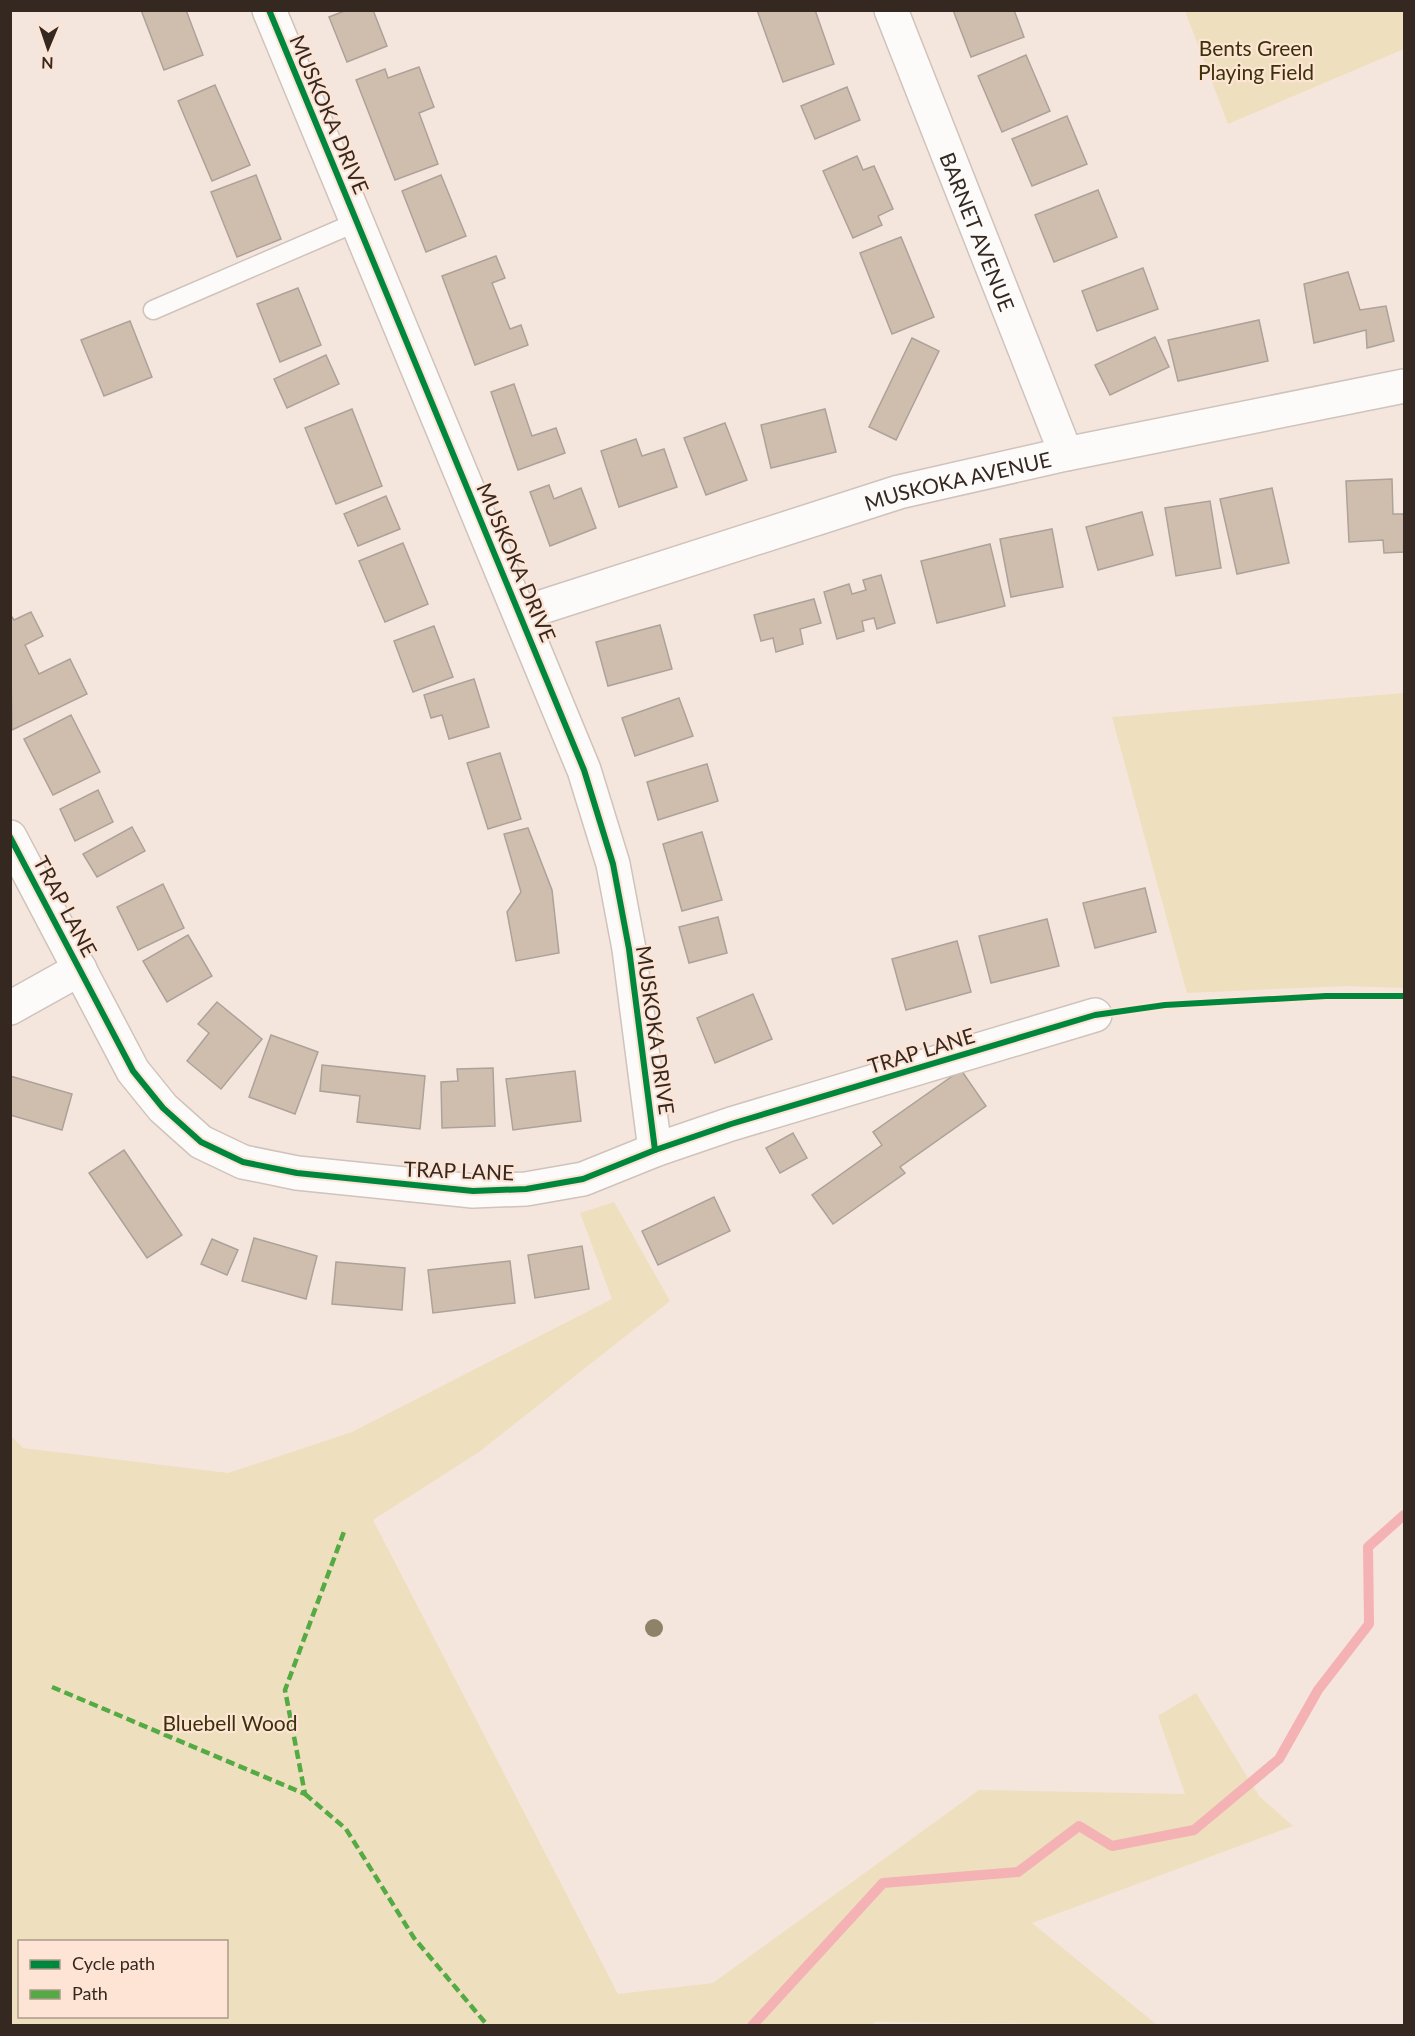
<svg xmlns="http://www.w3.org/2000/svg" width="1415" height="2036" font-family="Lato,sans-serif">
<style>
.green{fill:#eedfbe;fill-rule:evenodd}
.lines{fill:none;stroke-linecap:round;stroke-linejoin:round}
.stream{stroke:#f5b2b4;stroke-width:10}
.building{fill:#cfbead;stroke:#aca29a;stroke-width:1.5}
.service-casing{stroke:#cfc3bc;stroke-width:21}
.minor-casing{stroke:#cfc3bc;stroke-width:36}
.service{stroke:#fdfbfa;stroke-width:18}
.minor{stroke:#fdfbfa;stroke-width:33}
.quiet{stroke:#54aa43;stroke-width:4.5;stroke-dasharray:9 4.5;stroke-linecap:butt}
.cycleway-casing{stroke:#fde4d4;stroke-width:10}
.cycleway{stroke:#00873e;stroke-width:6}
.tree{fill:#8e8269}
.labels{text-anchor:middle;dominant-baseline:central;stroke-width:4.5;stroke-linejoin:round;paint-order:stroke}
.park-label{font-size:21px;fill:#3b310a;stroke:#fde4d4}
.street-label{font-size:21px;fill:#342821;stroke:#fde4d4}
</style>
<rect width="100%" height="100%" fill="#f4e6dd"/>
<g class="green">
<path d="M1185,11H1404V49L1228,124Z"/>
<path d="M1404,693V988L1346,986L1187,993L1112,717Z"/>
<path d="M614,1202L670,1301L479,1452L373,1520L618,1994L713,1983L979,1790L1185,1794L1158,1716L1196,1693L1259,1796L1293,1826L1032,1923L1157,2025L875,2022L870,2026L11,2025V1436L23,1448L228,1473L352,1432L612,1299L580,1213ZM20,1942H226V2016H20Z"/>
</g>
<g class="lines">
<path class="stream" d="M752,2026L883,1883L1018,1872L1079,1826L1112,1846L1194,1830L1279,1759L1318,1690L1369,1624L1368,1547L1404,1515"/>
</g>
<g class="building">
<path d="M141,10H186L203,55L164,70Z"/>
<path d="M347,10H373L387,46L347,62L329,17Z"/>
<path d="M757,10H815L834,64L783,82Z"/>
<path d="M953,10H1014L1024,37L971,57Z"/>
<path d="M1026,55L1050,111L1002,132L978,76Z"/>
<path d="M419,67L434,107L419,113L438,164L395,180L356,80L385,69L388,78Z"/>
<path d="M215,85L250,165L212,181L178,101Z"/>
<path d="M847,87L860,120L815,139L801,106Z"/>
<path d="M1067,116L1087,164L1032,186L1012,139Z"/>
<path d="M857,156L863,170L874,166L893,209L878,216L882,225L853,238L823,171Z"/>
<path d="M256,175L281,239L237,257L211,192Z"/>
<path d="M441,175L466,236L426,252L402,191Z"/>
<path d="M1098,190L1117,237L1054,262L1035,215Z"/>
<path d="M901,237L934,317L892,334L860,253Z"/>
<path d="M496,256L505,278L492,283L510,329L521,325L528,345L475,365L442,276Z"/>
<path d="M1143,268L1158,309L1097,331L1082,291Z"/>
<path d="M1348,272L1360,310L1386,306L1394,341L1367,348L1366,330L1314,343L1304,284Z"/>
<path d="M298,288L321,345L280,362L257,304Z"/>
<path d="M1259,320L1268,361L1178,381L1168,340Z"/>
<path d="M130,321L152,377L104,396L81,340Z"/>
<path d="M1155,337L1169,367L1110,395L1095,365Z"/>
<path d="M912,338L939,351L896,440L869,427Z"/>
<path d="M326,355L339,384L287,408L274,379Z"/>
<path d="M514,384L532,436L556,428L565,453L518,470L491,392Z"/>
<path d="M352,409L382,486L336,504L305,428Z"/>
<path d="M825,409L836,452L771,468L761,425Z"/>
<path d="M725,423L747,480L706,495L684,438Z"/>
<path d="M636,439L642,456L664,449L677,487L619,507L601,451Z"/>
<path d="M1392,479L1393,514H1404V552L1384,553L1383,540L1349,542L1346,481Z"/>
<path d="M549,485L554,499L581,488L596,528L550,546L530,492Z"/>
<path d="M1272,488L1289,563L1237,574L1220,499Z"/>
<path d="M386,496L400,529L358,546L344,514Z"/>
<path d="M1210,501L1221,568L1176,576L1165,508Z"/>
<path d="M1142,512L1153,555L1098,570L1086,527Z"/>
<path d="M1052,529L1063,587L1011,597L1000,539Z"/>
<path d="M403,543L428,604L385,622L359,561Z"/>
<path d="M990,544L1005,606L937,623L921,561Z"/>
<path d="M881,575L895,623L877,629L874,618L862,621L864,631L837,639L824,592L849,584L852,594L866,590L863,580Z"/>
<path d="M814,599L821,623L800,629L803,644L776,652L773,638L761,641L754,615Z"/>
<path d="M31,612L43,636L25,645L39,674L70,659L87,694L12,730L10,614L14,620Z"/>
<path d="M660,625L672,669L608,686L596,642Z"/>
<path d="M434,626L453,677L413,692L394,641Z"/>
<path d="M474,679L489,727L449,739L442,715L431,718L424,695Z"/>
<path d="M679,698L693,736L635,756L622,718Z"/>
<path d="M71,715L100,772L53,795L24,739Z"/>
<path d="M500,753L521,819L488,829L467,763Z"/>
<path d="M707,764L718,801L658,820L647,782Z"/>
<path d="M98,790L113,822L75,841L60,809Z"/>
<path d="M132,827L145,851L97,877L83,854Z"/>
<path d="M528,828L552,890L559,953L516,961L507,912L521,892L504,834Z"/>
<path d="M702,832L722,900L682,911L663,844Z"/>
<path d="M163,884L184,928L138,950L117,907Z"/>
<path d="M1145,888L1156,932L1095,948L1083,903Z"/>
<path d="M718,917L727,953L689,963L679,927Z"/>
<path d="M1047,919L1059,966L991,983L979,936Z"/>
<path d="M188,935L212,976L167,1002L143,961Z"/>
<path d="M957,941L971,992L906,1010L892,959Z"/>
<path d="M753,994L772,1039L715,1063L697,1018Z"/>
<path d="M217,1002L262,1039L221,1089L187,1061L209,1033L198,1024Z"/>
<path d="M271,1035L318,1052L295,1114L249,1097Z"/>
<path d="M322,1065L425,1076L420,1129L357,1122L360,1096L320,1091Z"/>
<path d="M493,1068L495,1126L442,1128L441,1082L458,1081L457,1069Z"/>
<path d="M961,1070L986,1106L900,1167L905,1173L833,1224L812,1195L882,1145L873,1132Z"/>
<path d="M575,1071L581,1121L513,1130L506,1079Z"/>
<path d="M10,1076L72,1094L62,1130L10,1115Z"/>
<path d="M793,1133L807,1158L780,1173L766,1148Z"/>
<path d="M124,1150L182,1235L147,1258L89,1173Z"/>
<path d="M714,1197L730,1231L658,1265L642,1231Z"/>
<path d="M254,1238L317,1256L306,1299L242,1281Z"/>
<path d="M212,1239L238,1250L227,1275L201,1264Z"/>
<path d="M582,1246L589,1289L535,1298L528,1255Z"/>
<path d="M510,1261L515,1303L433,1313L428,1270Z"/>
<path d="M336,1262L405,1268L402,1310L332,1304Z"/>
</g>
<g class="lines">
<g class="service-casing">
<path id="service" d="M153,310L357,222"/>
</g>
<g class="minor-casing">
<g id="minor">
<path d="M269,10L584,770L613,864L629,949L655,1150"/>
<path id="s1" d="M891,10L1066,454"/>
<path id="s2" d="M520,614L899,492L1066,454L1404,386"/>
<path d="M10,837L133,1071L163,1108L201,1142L243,1162L297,1173L473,1191L526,1189L583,1179L655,1150L731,1124L1095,1015"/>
<path d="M10,1008L80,969"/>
</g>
</g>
<use href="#service" class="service"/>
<use href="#minor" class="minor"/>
<g class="quiet">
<path d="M52,1687L305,1794L285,1690L345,1529"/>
<path d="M305,1794L346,1829L414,1938L488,2026"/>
</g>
<g class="cycleway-casing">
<g id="cycleway">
<path d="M269,10L584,770L613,864L629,949L655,1150"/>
<path d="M10,837L133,1071L163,1108L201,1142L243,1162L297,1173L473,1191L526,1189L583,1179L655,1150L731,1124L1095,1015L1165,1005L1326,996H1404"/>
</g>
</g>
<use href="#cycleway" class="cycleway"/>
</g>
<circle class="tree" cx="654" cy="1628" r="9"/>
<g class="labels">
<g class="park-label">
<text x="1256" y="47">Bents Green<tspan x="1256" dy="24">Playing Field</tspan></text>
<text x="230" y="1722">Bluebell Wood</text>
</g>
<g class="street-label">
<text transform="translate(330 114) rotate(67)">MUSKOKA DRIVE</text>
<text stroke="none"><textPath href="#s1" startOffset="238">BARNET AVENUE</textPath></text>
<text stroke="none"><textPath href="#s2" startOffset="458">MUSKOKA AVENUE</textPath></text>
<text transform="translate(517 562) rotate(67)">MUSKOKA DRIVE</text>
<text transform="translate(66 906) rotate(62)">TRAP LANE</text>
<text transform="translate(656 1030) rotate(82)">MUSKOKA DRIVE</text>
<text transform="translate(921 1050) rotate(-17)">TRAP LANE</text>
<text transform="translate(459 1170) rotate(2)">TRAP LANE</text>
</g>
</g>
<rect width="1415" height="2036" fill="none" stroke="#342821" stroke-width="24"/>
<rect x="18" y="1940" width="210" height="78" fill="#fde4d4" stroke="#ad998c" stroke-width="1.5"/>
<rect x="30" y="1960" width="30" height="9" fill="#00873e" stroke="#ad998c" stroke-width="1.5"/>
<text x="72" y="1970" font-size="18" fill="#342821">Cycle path</text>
<rect x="30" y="1990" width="30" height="9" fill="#54aa43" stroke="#ad998c" stroke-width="1.5"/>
<text x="72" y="2000" font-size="18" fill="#342821">Path</text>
<g transform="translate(48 48) rotate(182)" stroke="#fde4d4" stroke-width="4.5" paint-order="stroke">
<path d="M0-4.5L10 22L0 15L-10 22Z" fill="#342821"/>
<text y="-9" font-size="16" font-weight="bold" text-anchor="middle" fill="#342821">N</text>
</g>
</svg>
